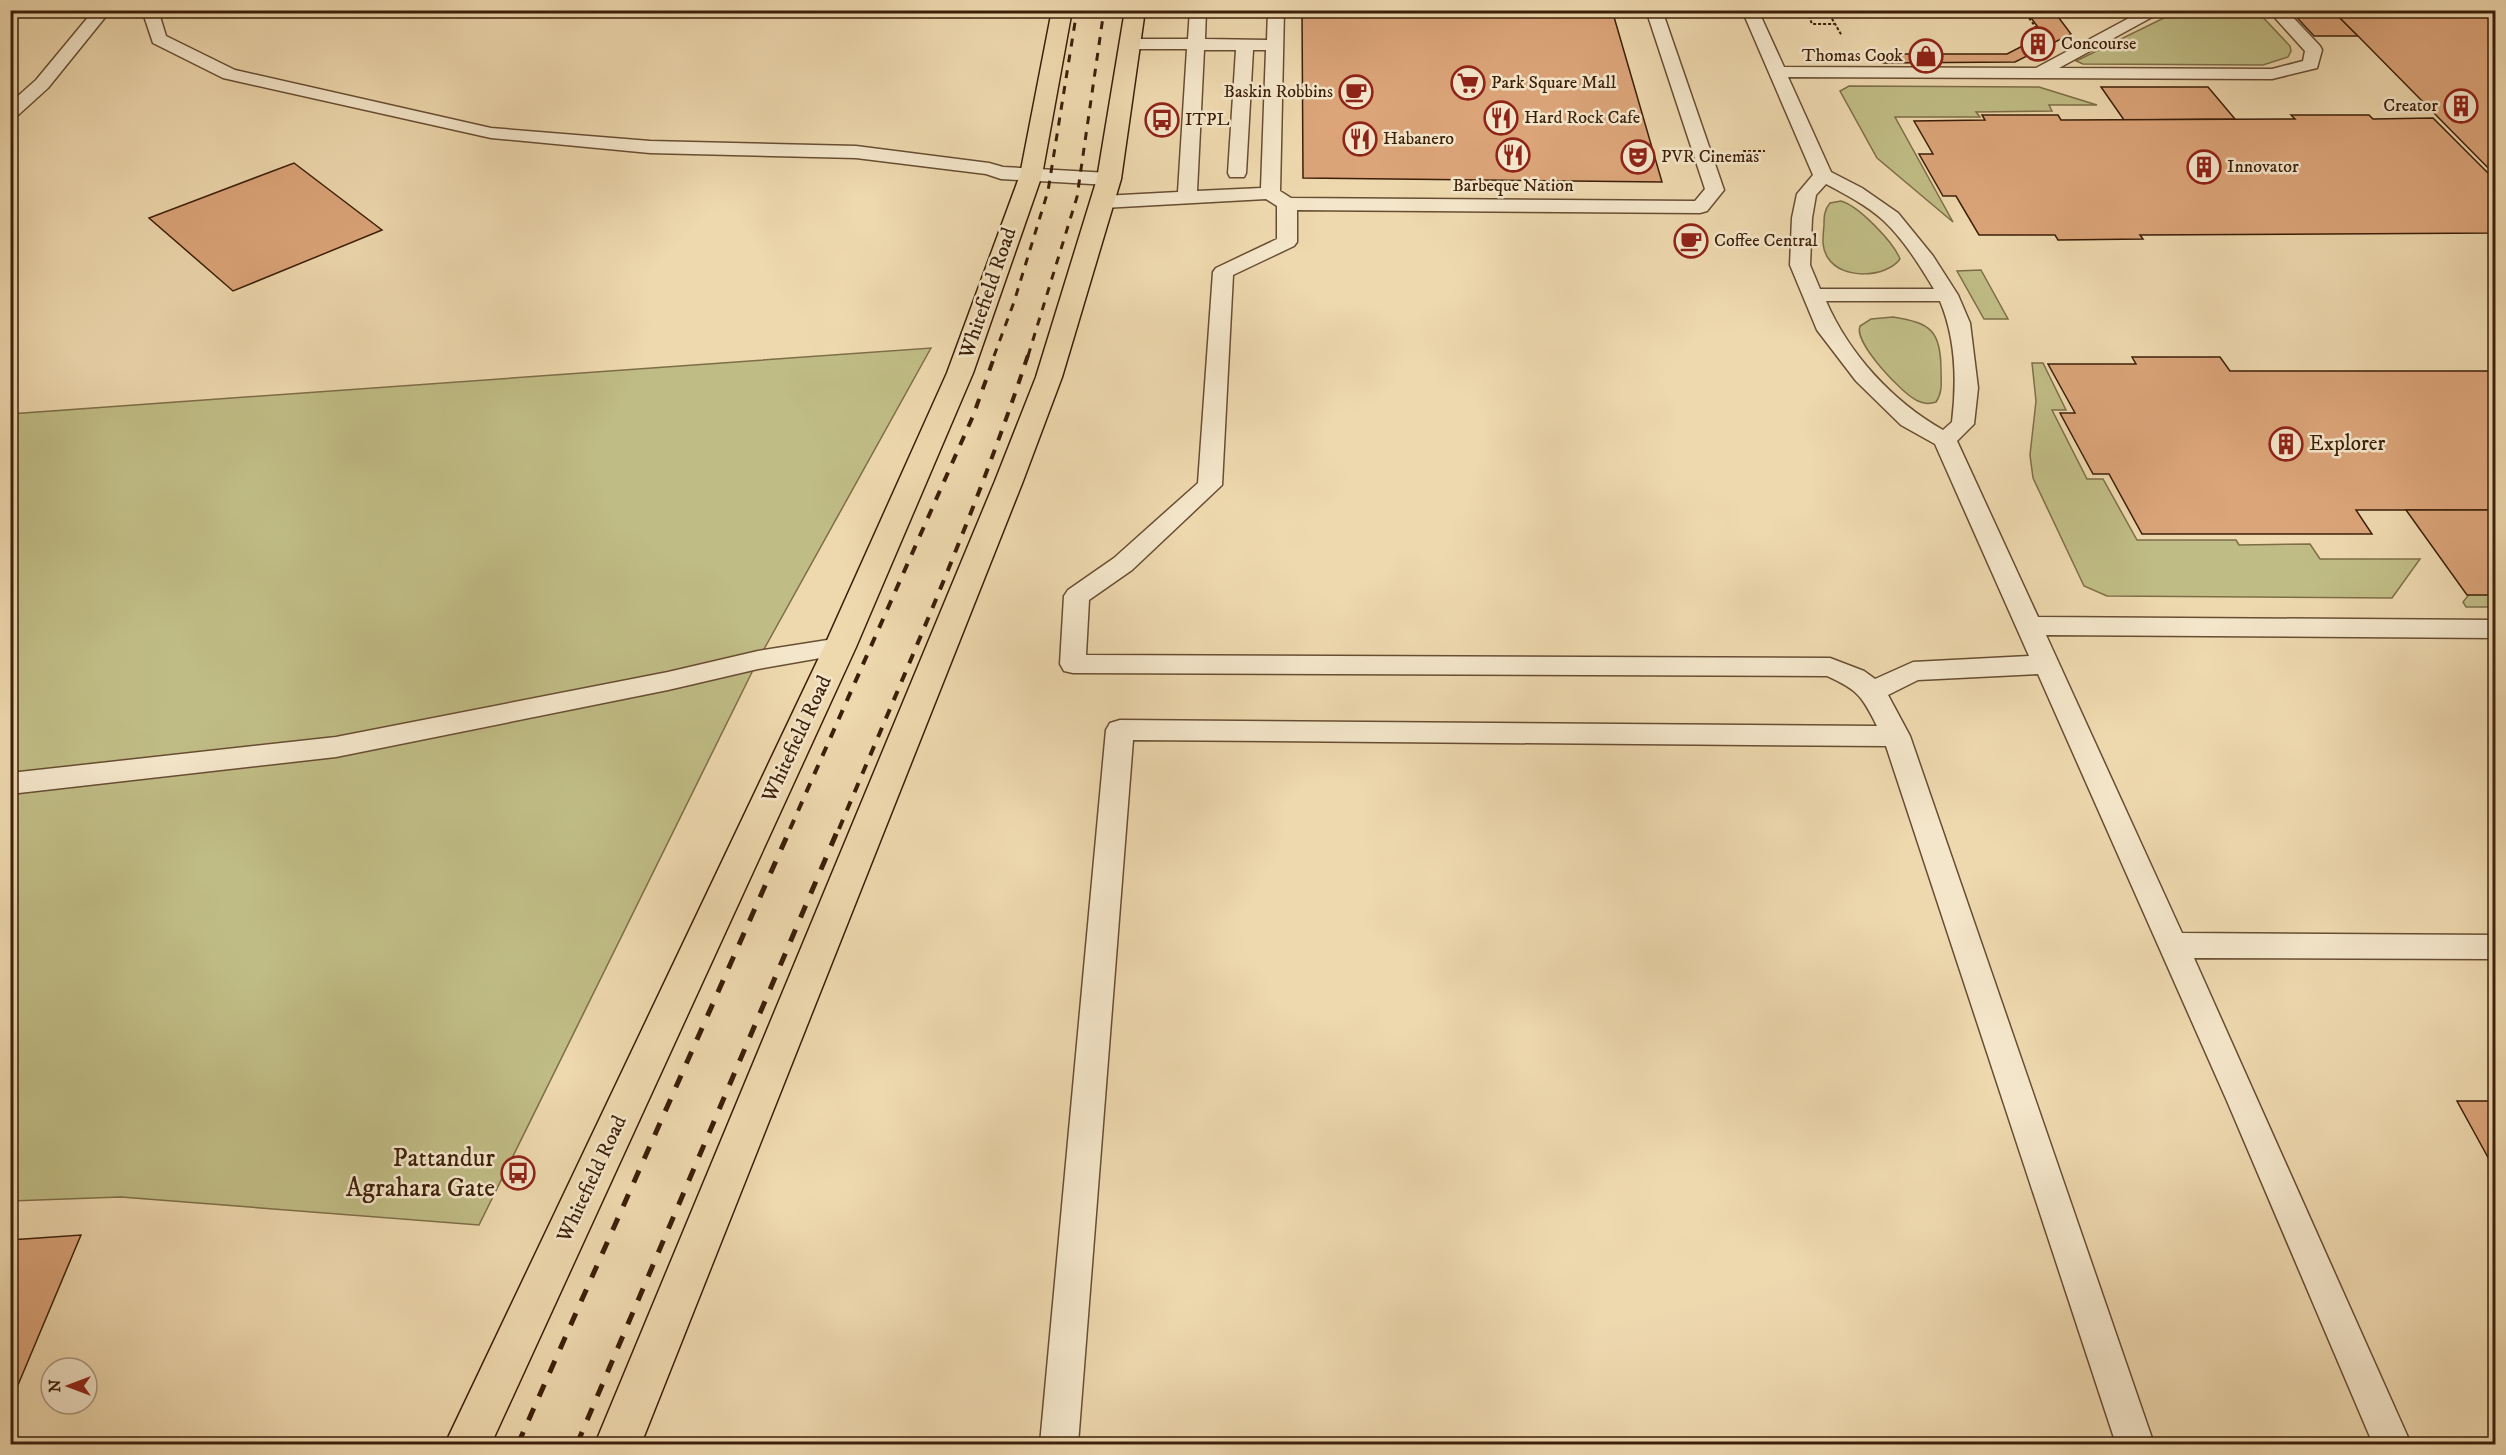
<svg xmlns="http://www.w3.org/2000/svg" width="2506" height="1455" font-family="'IM FELL DW Pica',serif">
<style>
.green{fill:#c0bc85;stroke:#7e6e47;stroke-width:1.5}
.building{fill:#dba479;stroke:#3c1f09;stroke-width:1.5}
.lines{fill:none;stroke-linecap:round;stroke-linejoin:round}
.lane-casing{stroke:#684d32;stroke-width:3}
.primary-casing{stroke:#3c1f09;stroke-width:3}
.path{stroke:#3c1f09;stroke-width:2;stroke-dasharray:3 2;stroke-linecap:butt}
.lane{fill:#f4e6ca;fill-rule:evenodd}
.primary{fill:#eed8ae;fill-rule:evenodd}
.rail-far2{stroke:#3c1f09;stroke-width:3;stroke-dasharray:8 8;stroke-linecap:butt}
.rail-far1{stroke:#3c1f09;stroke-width:4;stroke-dasharray:10 10;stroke-linecap:butt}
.rail{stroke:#3c1f09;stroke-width:5;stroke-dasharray:13 13;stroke-linecap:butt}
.labels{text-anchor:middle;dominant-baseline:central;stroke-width:5;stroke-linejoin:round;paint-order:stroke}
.far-poi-label{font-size:18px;fill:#3c1f09;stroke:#f4e6ca;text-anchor:start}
.street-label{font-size:21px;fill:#3c1f09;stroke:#f4e6ca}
.poi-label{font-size:21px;fill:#3c1f09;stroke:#f4e6ca;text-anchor:start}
.near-poi-label{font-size:26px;fill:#3c1f09;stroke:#f4e6ca;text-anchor:end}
</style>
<rect width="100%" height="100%" fill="#eed8ae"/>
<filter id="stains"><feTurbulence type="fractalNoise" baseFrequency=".00333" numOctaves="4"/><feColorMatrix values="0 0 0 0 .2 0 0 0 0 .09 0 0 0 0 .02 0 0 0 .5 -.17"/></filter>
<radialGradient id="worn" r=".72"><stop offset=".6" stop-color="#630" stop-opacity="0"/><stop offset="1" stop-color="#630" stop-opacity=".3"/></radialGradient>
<g class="green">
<path d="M2178,11H2257L2290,46L2291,51L2288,57L2263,65L2083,64L2076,61Z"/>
<path d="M1849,86L2039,87L2097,105H2049L2052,111L1976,112L1980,117H1895L1953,222L1877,158L1840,91Z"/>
<path d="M1841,201C1859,206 1894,243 1900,259C1886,278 1842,280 1828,258C1821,248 1823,237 1824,225C1824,217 1824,210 1830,203Z"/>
<path d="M1981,270L2008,319H1984L1957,271Z"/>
<path d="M1893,317C1931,323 1941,331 1941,370C1941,381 1943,392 1936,402C1930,404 1924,404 1918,401C1903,395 1853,342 1860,326L1871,319Z"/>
<path d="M931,348L758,660L479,1225L121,1197L11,1201L10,414Z"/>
<path d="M2032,363H2043L2066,410H2052L2087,479H2103L2137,540H2236L2239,545L2310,544L2320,559H2420L2392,598L2107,596L2084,586L2033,478L2030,455L2036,401Z"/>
<path d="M2475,587H2495V607H2466L2463,602Z"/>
</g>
<g class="building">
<path d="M1302,10H1612L1662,182L1303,178Z"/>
<path d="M2025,10H2053L2071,34L2015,62L1883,63L1878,54H2007L2044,35Z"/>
<path d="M2290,10H2332L2358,36H2314Z"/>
<path d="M2332,10H2496V176L2358,36Z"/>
<path d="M2101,87H2208L2235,119L2124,120Z"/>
<path d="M1982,115H2058L2061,120L2295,119L2291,115H2369L2373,119L2433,118L2496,181V233L2140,235L2143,239L2058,240L2055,235H1979L1956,196H1943L1919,154H1933L1914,121L1985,120Z"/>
<path d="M294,163L382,230L233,291L149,218Z"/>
<path d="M2132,357H2220L2230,371H2496V510H2356L2372,534H2142L2109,474H2093L2060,413H2075L2048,364H2136Z"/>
<path d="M2406,510H2496V595H2467Z"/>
<path d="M2457,1101H2496V1172Z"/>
<path d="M81,1235L10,1404V1240Z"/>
</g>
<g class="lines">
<g class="lane-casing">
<g id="lane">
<path d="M94,10H111L48,88L16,117L10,118V103L36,80Z"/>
<path d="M142,10H158L166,36L235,70L491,128L650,141L856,146L989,163L1003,167L1109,173L1116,175L1118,179L1116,183L1109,185L1001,179L986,174L856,158L650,153L491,138L223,78L153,43Z"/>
<path d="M1190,10H1206L1205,39L1267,40L1268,10H1284L1280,191L1291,198L1695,201L1705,189L1646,10H1662L1724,190L1707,211L1700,213L1297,210V242L1294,246L1233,275L1222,485L1132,570L1089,600L1086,655L1830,658L1864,671L1875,679L1913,662L2029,656L1935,444L1901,425L1856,381L1817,330L1790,265L1792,218L1797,194L1813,175L1742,10H1758L1784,67L2036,68L2144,10H2165L2059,68L2272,69L2303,61L2305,51L2268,10H2286L2320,46L2322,50L2317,68L2272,79L1788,77L1831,172L1862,188L1898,213L1933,256L1958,295L1970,323L1978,388L1974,424L1957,441L2038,617L2496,620V638L2046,635L2182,933L2496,935V959L2194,958L2411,1444H2373L2227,1101L2038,674L1918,680L1888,695L1910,736L2154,1444H2116L1886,746L1133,740L1078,1444H1040L1106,730L1110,723L1120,720L1877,726C1862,696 1858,690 1827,676L1073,673L1064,671L1060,664L1064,596L1068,590L1114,558L1198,483L1213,272L1216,268L1277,239V206L1266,199L1103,208L1096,206L1093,202L1096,198L1103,196L1178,192L1187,49H1131L1123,44L1131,39H1188ZM1204,50H1236L1228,173L1230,177H1244L1246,173L1253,50H1266L1261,188L1197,191ZM1826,184C1845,194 1868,206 1884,221C1904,240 1920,266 1934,289H1820L1810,265L1812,218L1816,195ZM1826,301H1940C1956,339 1957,381 1952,422L1943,430C1893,402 1849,354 1826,301Z"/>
<path d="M840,638L849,641L853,647L849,653L758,669L668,690L336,757L10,794V773L336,737L668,672L758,651Z"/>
</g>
</g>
<g class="primary-casing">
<g id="primary">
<path d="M1052,10H1072L1042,175L973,373L856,647L491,1444H445L824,647L947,373L1020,175Z"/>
<path d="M1125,10H1145L1121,179L1062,377L1023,481L641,1444H595L995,481L1036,377L1097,179Z"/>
</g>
</g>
<g class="path">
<path d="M1827,10L1842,36"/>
<path d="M2023,10L2038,30"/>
<path d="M1807,11L1812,24H1834"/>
<path d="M1743,151H1765"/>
</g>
<use href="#lane" class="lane"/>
<use href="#primary" class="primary"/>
<g class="rail-far2">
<path d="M994,356L1014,302L1048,191L1077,10"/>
<path d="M1028,356L1077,197L1104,10"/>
</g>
<g class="rail-far1">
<path d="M790,829L973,416L995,355"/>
<path d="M839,829C905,672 975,516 1028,355"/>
</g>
<g class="rail">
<path d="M518,1444L791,827"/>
<path d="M577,1444L839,827"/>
</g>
</g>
<defs>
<g id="building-ring" transform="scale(1.725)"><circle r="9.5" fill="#f4e6ca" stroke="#8f2418" stroke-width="1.5"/><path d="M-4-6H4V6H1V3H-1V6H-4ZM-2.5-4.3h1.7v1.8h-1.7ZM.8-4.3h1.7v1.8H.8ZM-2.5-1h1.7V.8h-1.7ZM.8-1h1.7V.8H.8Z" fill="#8f2418"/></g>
<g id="shop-ring" transform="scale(1.725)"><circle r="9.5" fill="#f4e6ca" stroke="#8f2418" stroke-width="1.5"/><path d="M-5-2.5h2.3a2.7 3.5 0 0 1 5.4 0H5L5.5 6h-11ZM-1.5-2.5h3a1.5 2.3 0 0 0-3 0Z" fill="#8f2418"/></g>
<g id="supermarket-ring" transform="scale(1.725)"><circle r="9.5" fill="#f4e6ca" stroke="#8f2418" stroke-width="1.5"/><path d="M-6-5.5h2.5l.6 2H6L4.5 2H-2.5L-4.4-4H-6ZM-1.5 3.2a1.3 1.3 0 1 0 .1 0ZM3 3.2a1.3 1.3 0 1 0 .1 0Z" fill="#8f2418"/></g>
<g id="cafe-ring" transform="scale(1.725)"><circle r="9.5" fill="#f4e6ca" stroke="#8f2418" stroke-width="1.5"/><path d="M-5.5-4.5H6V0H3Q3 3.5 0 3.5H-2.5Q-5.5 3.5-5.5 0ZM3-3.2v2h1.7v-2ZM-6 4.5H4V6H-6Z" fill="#8f2418"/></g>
<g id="restaurant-ring" transform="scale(1.725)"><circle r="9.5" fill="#f4e6ca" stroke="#8f2418" stroke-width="1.5"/><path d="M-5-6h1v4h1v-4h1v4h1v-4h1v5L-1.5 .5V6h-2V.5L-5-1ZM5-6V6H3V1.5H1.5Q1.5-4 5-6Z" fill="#8f2418"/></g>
<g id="bus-ring" transform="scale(1.725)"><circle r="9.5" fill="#f4e6ca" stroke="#8f2418" stroke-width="1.5"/><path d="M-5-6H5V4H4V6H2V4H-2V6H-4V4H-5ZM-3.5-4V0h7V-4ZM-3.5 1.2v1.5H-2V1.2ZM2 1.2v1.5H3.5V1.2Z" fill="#8f2418"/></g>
<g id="theatre-ring" transform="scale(1.725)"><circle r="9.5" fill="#f4e6ca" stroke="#8f2418" stroke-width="1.5"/><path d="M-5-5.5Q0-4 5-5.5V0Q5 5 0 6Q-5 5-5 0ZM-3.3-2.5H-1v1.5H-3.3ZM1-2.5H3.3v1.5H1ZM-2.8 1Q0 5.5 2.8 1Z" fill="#8f2418"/></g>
</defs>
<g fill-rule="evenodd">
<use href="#building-ring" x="2038" y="44"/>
<use href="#shop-ring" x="1926" y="56"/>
<use href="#supermarket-ring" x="1468" y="83"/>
<use href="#cafe-ring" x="1356" y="92"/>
<use href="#building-ring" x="2461" y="106"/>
<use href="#restaurant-ring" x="1501" y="118"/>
<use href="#bus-ring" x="1162" y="120"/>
<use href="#restaurant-ring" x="1360" y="139"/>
<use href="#restaurant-ring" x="1513" y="155"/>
<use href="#theatre-ring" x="1638" y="157"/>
<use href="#building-ring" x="2204" y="167"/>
<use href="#cafe-ring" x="1691" y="241"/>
<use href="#building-ring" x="2286" y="444"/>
<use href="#bus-ring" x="518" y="1173"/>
</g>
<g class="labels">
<g class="far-poi-label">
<text x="2061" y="44">Concourse</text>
<text x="1903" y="56" text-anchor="end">Thomas Cook</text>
<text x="1491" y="83">Park Square Mall</text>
<text x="1333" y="92" text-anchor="end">Baskin Robbins</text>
<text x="2438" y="106" text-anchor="end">Creator</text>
<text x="1524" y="118">Hard Rock Cafe</text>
<text x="1185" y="120">ITPL</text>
<text x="1383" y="139">Habanero</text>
<text x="1661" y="157">PVR Cinemas</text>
<text x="2227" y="167">Innovator</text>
<text x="1513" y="186" text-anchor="middle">Barbeque Nation</text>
<text x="1714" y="241">Coffee Central</text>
</g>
<g class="street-label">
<text transform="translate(988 293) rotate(-71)">Whitefield Road</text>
<text transform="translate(797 739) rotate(-65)">Whitefield Road</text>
<text transform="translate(592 1179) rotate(-65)">Whitefield Road</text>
</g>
<g class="poi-label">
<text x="2309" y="444">Explorer</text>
</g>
<g class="near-poi-label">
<text x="495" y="1158">Pattandur<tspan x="495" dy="30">Agrahara Gate</tspan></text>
</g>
</g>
<rect width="2506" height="1455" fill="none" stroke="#eed8ae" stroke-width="36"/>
<rect x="12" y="12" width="2482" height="1431" fill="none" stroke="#3c1f09" stroke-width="3"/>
<rect x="18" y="18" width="2470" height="1419" fill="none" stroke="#3c1f09" stroke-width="1.5"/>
<g transform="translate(69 1386) rotate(270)"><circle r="28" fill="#f4e6ca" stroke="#aa967d" stroke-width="1.5"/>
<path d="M0-4.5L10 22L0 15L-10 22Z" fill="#8f2418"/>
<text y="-9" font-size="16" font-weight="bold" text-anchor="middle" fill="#3c1f09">N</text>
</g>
<rect width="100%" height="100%" filter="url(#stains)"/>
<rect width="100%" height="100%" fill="url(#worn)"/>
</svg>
